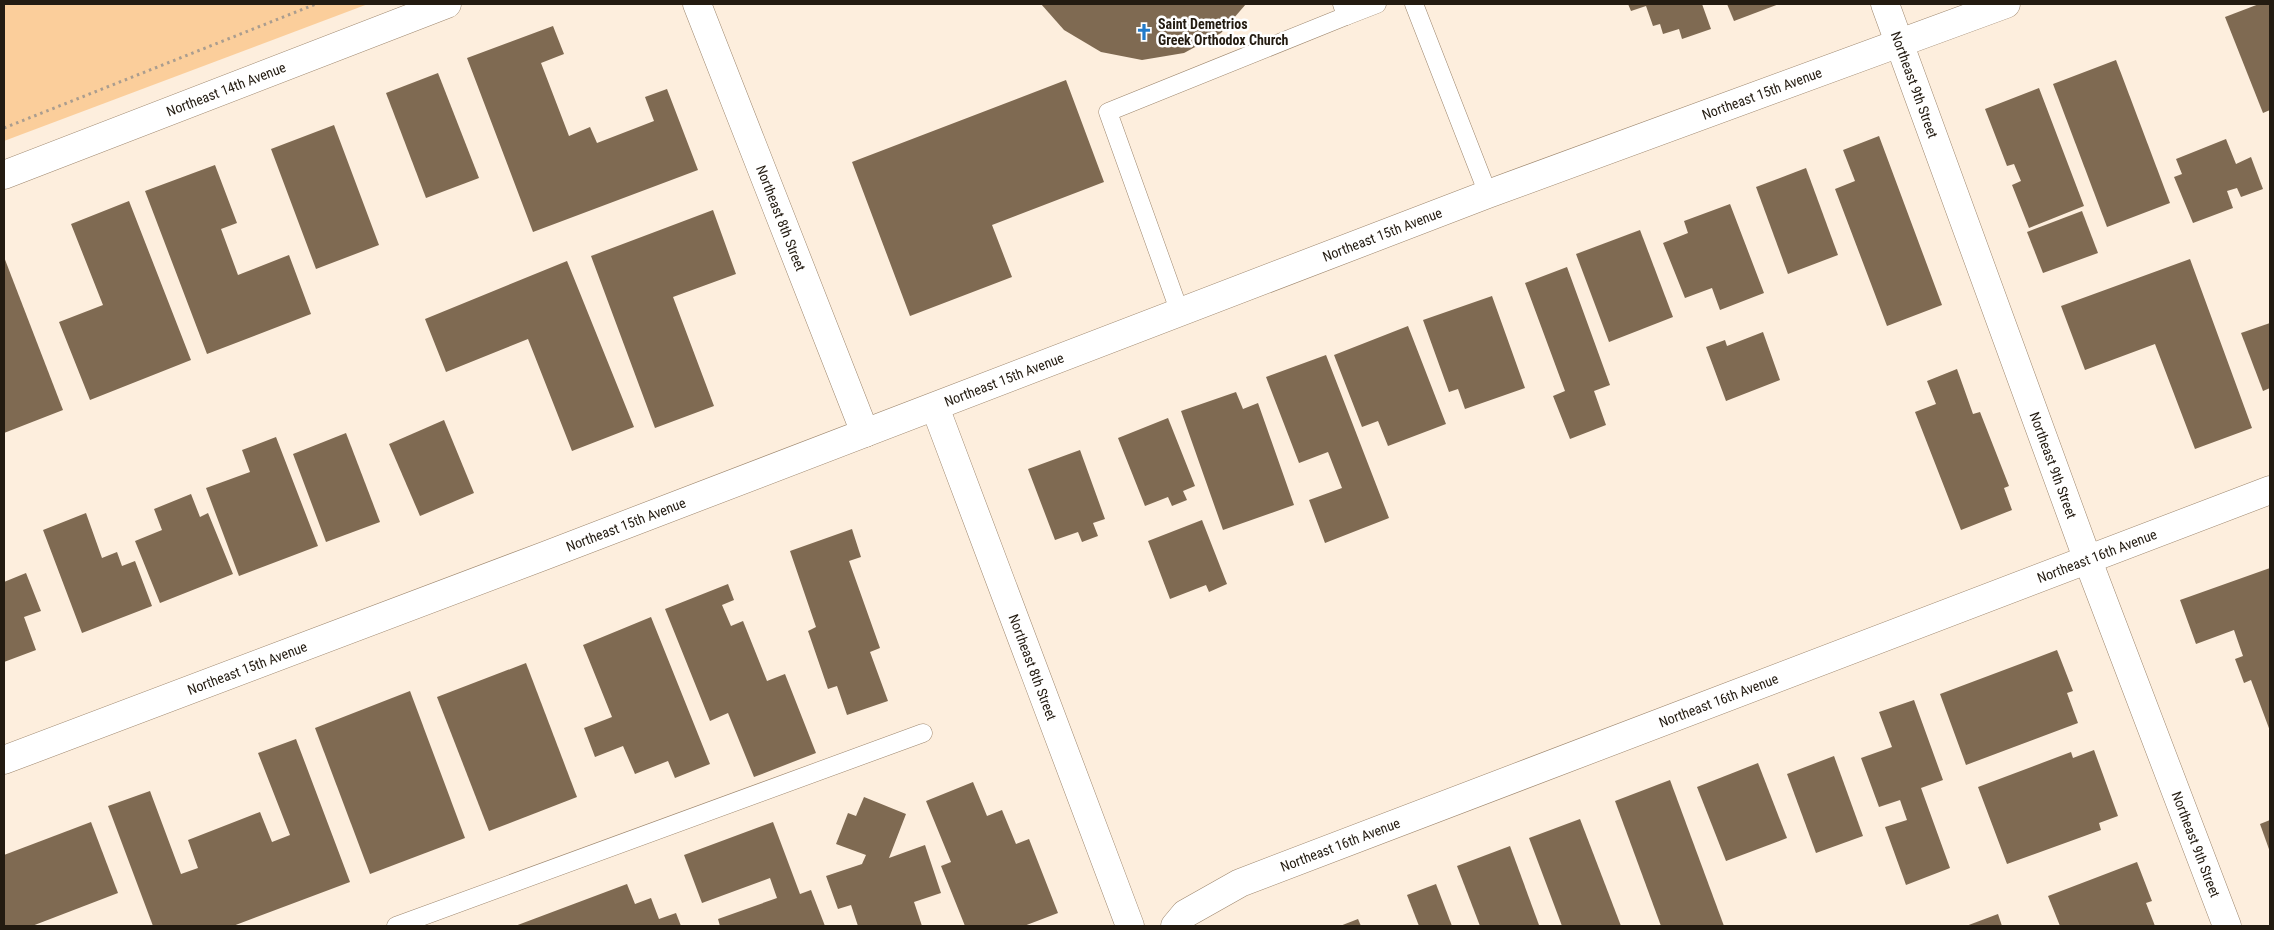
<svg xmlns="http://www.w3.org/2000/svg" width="2274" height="930" font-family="'Roboto Condensed',sans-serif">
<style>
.green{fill:#fbce9b}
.building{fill:#7f6a52}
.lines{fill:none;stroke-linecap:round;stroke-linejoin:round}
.lane-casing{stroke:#9d866d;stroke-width:19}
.street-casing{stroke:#9d866d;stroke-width:29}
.secondary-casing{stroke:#9d866d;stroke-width:29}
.path{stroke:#aa9d8f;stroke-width:3;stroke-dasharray:2.5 4;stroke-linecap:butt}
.lane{stroke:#fff;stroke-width:18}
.street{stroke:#fff;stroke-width:28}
.secondary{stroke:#fff;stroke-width:28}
.labels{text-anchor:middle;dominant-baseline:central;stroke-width:5;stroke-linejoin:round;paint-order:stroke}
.poi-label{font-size:14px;font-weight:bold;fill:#231b11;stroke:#fff;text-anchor:start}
.street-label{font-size:14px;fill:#231b11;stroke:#fff}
</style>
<rect width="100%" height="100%" fill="#fdeedd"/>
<path class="green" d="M4,4H368L4,141Z"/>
<g class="building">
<path d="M1041,4H1246L1221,33L1184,53L1142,60L1101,52L1064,30Z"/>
<path d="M1628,4H1702L1711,29L1682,39L1679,29L1663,34L1660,24L1653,26L1646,6L1631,11Z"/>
<path d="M1727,4H1779L1734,21Z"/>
<path d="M2259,4H2270V110L2263,113L2225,17Z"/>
<path d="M553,26L564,54L541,63L569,136L590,127L597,143L654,121L645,97L667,89L698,170L533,232L467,58Z"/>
<path d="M2116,60L2170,203L2107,227L2053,84Z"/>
<path d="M438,73L479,178L426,198L386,93Z"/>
<path d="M1066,80L1104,182L992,225L1012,277L910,316L852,162Z"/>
<path d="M2039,88L2084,206L2029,228L2012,185L2021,181L2014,164L2007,166L1985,109Z"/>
<path d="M334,125L379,245L316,269L271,149Z"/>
<path d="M1879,136L1942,305L1887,326L1835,189L1855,181L1843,150Z"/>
<path d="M2226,139L2236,164L2251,157L2263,189L2241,197L2237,188L2227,191L2233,208L2193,223L2174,177L2182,174L2176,159Z"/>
<path d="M215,165L237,223L221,229L238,275L289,255L311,314L207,354L145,191Z"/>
<path d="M1806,168L1838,255L1788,274L1756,187Z"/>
<path d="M129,201L191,360L90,400L59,322L103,305L71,224Z"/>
<path d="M1730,204L1764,293L1720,310L1712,288L1685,298L1663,243L1688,233L1684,221Z"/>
<path d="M713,210L736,274L673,297L714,406L655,428L591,256Z"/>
<path d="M2082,211L2098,253L2043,273L2027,232Z"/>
<path d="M1640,230L1673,317L1609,342L1576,254Z"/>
<path d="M4,257L63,410L4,433Z"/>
<path d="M2190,259L2252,428L2195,449L2155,344L2085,370L2061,306Z"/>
<path d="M567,261L634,427L572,451L528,339L446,372L425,319Z"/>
<path d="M1567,267L1610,385L1594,391L1606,425L1570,439L1553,396L1565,391L1525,283Z"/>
<path d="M1492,296L1525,388L1465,409L1458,389L1449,392L1423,320Z"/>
<path d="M2270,323V388L2263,391L2241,333Z"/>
<path d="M1408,326L1446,424L1388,446L1378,421L1362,427L1334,355Z"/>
<path d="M1763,332L1780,380L1726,401L1706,347L1725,340L1727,346Z"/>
<path d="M1326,355L1389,518L1325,543L1309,500L1342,488L1328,452L1299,463L1266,377Z"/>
<path d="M1957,369L1973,414L1980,412L2009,486L2004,488L2012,510L1961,530L1915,412L1936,404L1927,381Z"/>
<path d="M1236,392L1243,409L1258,403L1294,505L1223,530L1181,411Z"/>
<path d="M1168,418L1195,486L1183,491L1187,500L1172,506L1168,497L1145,506L1118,438Z"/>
<path d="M444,420L474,493L420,516L389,444Z"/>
<path d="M346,433L380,522L326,542L293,454Z"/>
<path d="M276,437L318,546L239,576L206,488L250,472L242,450Z"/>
<path d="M1080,450L1105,519L1093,523L1098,536L1082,542L1078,532L1055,540L1028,469Z"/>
<path d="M191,494L200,517L208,513L233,574L160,603L135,541L162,530L154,509Z"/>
<path d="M86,513L102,558L117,552L122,566L135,561L152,606L82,633L43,530Z"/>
<path d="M1202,520L1227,584L1209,592L1206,585L1170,599L1148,541Z"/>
<path d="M852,529L861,557L849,561L880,648L870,652L888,701L847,715L837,686L828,689L808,631L816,627L790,551Z"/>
<path d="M2270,568V731L2251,680L2244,683L2235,659L2243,656L2234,630L2196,644L2180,600Z"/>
<path d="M26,573L41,611L24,617L36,650L4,662V582Z"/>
<path d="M728,584L734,600L722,605L731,626L743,621L767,681L785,674L816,753L754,777L728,713L710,721L665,609Z"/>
<path d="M651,617L710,764L675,778L668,761L635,774L623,746L595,757L584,728L612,717L583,645Z"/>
<path d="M2057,650L2073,691L2067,693L2078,723L1966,765L1940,694Z"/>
<path d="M526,663L577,797L489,831L437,697Z"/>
<path d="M410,691L465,838L370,874L315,728Z"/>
<path d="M1914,700L1943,780L1921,788L1950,868L1906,885L1885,827L1907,820L1900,800L1879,807L1861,758L1892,747L1879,712Z"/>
<path d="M296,739L350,882L233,926H153L108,806L150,791L181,874L198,868L188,840L260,812L272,842L290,835L258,753Z"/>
<path d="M2094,750L2118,816L2099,823L2101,830L2007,864L1978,787L2071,752L2073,758Z"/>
<path d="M1834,756L1863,836L1816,853L1787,774Z"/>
<path d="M1758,763L1787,838L1726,861L1697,787Z"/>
<path d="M1670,780L1724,926H1661L1615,801Z"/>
<path d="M973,782L987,816L1002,810L1016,844L1029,839L1058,913L1024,926H965L941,866L951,862L926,801Z"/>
<path d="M864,797L906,814L889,858L925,845L941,893L914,902L922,926H858L851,905L838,909L826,876L862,864L866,855L836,844L848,813L856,816Z"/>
<path d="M1580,819L1621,926H1562L1529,838Z"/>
<path d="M2270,820V852L2260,824Z"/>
<path d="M91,822L118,893L32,926H5L4,855Z"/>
<path d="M773,822L800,894L811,890L825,926H720L718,919L777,898L770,878L702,903L684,855Z"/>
<path d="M1510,846L1539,925L1480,926L1457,866Z"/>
<path d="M2137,862L2152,901L2146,903L2155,926H2060L2048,896Z"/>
<path d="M627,884L635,904L651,898L659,919L676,913L681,926H515Z"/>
<path d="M1436,884L1452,926H1419L1407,895Z"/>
<path d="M1998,914L2002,926H1966Z"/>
<path d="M1358,919L1361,926H1340Z"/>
</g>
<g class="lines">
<g class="lane-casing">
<g id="lane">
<path d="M1414,4L1488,194"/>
<path d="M1346,16L1377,4"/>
<path d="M1180,313L1108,112L1346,16L1342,4"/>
<path d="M396,926L923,733"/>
</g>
</g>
<g class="street-casing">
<g id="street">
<path id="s1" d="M697,4L865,433"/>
<path id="s2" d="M1885,4L2087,558L2227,926"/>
<path id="s3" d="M935,407L1130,926"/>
<path id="s4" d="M4,760L544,556L1488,194L2006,4"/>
<path id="s5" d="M1175,926L1185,914L1240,883L2270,490"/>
</g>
</g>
<g class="secondary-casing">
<g id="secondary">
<path id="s6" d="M4,175L447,4"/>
</g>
</g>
<path class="path" d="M4,128L316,4"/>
<use href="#lane" class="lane"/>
<use href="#street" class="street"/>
<use href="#secondary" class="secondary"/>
</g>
<defs>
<g id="church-bare" transform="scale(1.35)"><path d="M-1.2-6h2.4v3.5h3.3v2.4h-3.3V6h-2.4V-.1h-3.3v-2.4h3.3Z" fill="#237bc9" stroke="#fff" stroke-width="2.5" paint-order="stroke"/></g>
</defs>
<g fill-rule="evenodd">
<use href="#church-bare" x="1144" y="32"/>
</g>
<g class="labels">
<g class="poi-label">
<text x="1158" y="24">Saint Demetrios<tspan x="1158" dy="16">Greek Orthodox Church</tspan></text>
</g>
<g class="street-label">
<text stroke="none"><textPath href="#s2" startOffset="86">Northeast 9th Street</textPath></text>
<text stroke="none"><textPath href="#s6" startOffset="238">Northeast 14th Avenue</textPath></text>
<text stroke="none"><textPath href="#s4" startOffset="1880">Northeast 15th Avenue</textPath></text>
<text stroke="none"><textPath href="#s1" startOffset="230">Northeast 8th Street</textPath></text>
<text stroke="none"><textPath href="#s4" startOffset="1475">Northeast 15th Avenue</textPath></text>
<text stroke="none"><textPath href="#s4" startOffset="1070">Northeast 15th Avenue</textPath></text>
<text stroke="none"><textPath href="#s2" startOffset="491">Northeast 9th Street</textPath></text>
<text stroke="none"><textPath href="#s4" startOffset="665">Northeast 15th Avenue</textPath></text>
<text stroke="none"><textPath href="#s5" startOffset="996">Northeast 16th Avenue</textPath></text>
<text stroke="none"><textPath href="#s3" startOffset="278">Northeast 8th Street</textPath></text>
<text stroke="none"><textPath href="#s4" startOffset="260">Northeast 15th Avenue</textPath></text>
<text stroke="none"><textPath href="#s5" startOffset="591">Northeast 16th Avenue</textPath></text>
<text stroke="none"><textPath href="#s5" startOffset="186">Northeast 16th Avenue</textPath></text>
<text stroke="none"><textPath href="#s2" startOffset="896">Northeast 9th Street</textPath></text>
</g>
</g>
<rect width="2274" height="930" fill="none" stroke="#231b11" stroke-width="10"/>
</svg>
